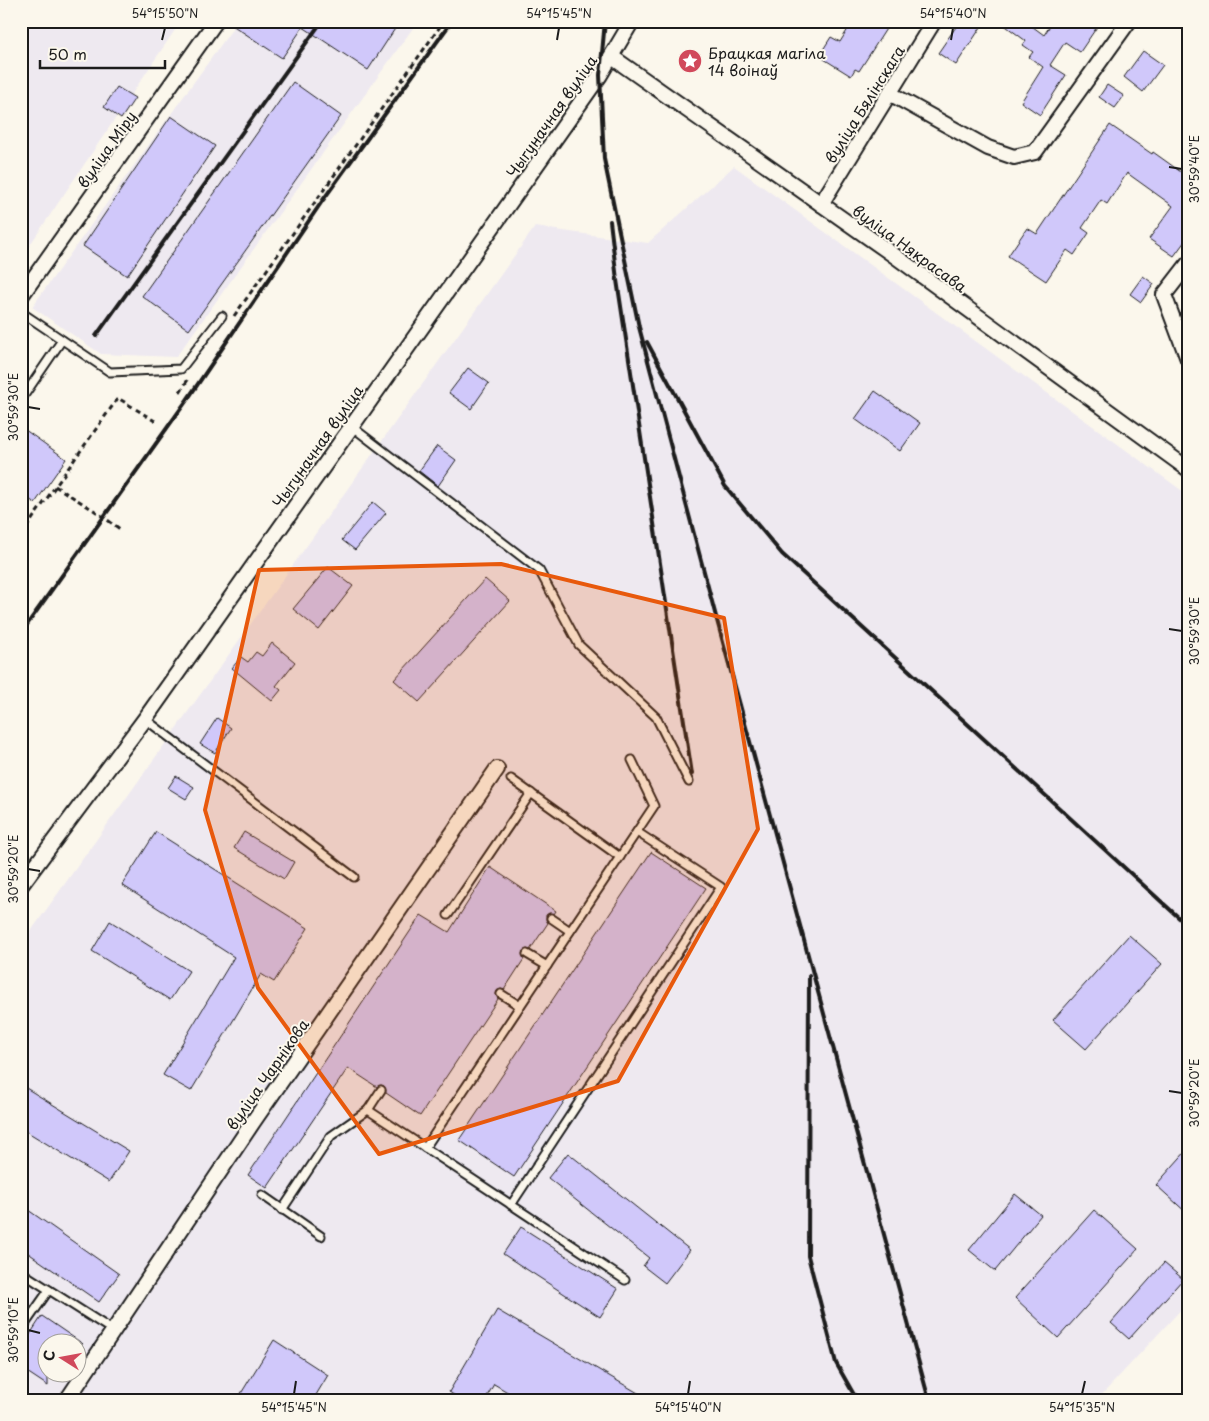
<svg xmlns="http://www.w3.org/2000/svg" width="1209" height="1421" font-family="'Playpen Sans',sans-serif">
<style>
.built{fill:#eee9f0;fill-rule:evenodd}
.building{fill:#d0c8fa;stroke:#1c1c1c}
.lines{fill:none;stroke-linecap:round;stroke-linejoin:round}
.service-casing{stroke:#1c1c1c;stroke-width:11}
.minor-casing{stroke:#1c1c1c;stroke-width:18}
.path{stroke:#1c1c1c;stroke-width:3;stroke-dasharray:5 4;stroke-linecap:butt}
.service{stroke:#fbf7ec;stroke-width:7}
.minor{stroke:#fbf7ec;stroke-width:14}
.rail{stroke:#1c1c1c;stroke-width:4}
.marked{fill:#e8590c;fill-opacity:0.2;stroke:#e8590c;stroke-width:4;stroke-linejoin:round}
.ticks{fill:none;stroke:#1c1c1c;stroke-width:2}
.labels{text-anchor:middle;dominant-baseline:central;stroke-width:4;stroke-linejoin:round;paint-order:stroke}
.poi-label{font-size:15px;fill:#1c1c1c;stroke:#fbf7ec;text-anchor:start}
.street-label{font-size:15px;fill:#1c1c1c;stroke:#fbf7ec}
.neatline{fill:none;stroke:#1c1c1c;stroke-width:2}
.ticks-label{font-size:12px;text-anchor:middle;fill:#1c1c1c}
</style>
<rect width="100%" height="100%" fill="#fbf7ec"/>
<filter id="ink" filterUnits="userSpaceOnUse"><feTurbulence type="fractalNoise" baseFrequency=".02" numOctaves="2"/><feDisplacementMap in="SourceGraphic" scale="10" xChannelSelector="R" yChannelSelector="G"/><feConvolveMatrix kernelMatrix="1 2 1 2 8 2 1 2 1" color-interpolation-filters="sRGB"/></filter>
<g filter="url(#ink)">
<g class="built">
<path d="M21,21H181L21,258Z"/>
<path d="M238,21H418L176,357L101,354L32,307Z"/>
<path d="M734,166L1188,495V1302L1097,1400H21V945L535,227L648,243ZM48,1344H78V1374H48Z"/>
</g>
<g class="building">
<path d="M226,21H400L368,70L303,27L282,58Z"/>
<path d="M853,21H891L859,71L855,69L851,76L819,56L831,37L840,42Z"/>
<path d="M960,21H985L956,65L938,53Z"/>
<path d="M999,21H1025L1044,35L1053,21H1101L1080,52L1065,42L1050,65L1066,75L1040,115L1021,102L1043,67L1029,57L1033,52L1023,45L1026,41Z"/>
<path d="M1143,51L1163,65L1143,92L1124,77Z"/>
<path d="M293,82L341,116L189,330L142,296Z"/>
<path d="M1107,85L1124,96L1115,108L1099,97Z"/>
<path d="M117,87L135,98L121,119L104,107Z"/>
<path d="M171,116L215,146L127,276L83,246Z"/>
<path d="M1110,125L1152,154L1153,152L1188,177V237L1174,256L1149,239L1173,206L1127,173L1107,204L1101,200L1082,228L1089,233L1074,255L1067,250L1046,281L1008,256L1027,228L1037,234Z"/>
<path d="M1143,276L1154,284L1141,302L1130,294Z"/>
<path d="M468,368L489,383L471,409L449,393Z"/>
<path d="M875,391L920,423L900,451L855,419Z"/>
<path d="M21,427L66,459L35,503L21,494Z"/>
<path d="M437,446L456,460L438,486L419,471Z"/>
<path d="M373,502L386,513L355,550L342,540Z"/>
<path d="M328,567L353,586L319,630L293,609Z"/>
<path d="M485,579L510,601L419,702L394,680Z"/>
<path d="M272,643L295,662L276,686L281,690L272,701L232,668L241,657L248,662L256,652L262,656Z"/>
<path d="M217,718L231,728L215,753L200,744Z"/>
<path d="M176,776L194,787L186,799L168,788Z"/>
<path d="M156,832L308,928L274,982L261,974L191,1091L163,1075L234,957L122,885Z"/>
<path d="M244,832L294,862L284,879L234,848Z"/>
<path d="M651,852L706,888L514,1177L459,1140Z"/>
<path d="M490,867L556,911L554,914L549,913L546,915V920L548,923L530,950L527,949L523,951L522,954L524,959L504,990L501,989L497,991L496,994L498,999L420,1116L386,1093V1090L384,1086L381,1085L377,1087L348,1068L267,1188L248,1175L421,915L449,932Z"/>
<path d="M110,921L189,971L170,1000L92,951Z"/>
<path d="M1129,935L1162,964L1086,1049L1053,1020Z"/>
<path d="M21,1085L129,1151L109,1182L21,1128Z"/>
<path d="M1188,1149V1214L1156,1185Z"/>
<path d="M568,1153L690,1250L665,1283L643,1266L649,1258L548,1178Z"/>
<path d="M1015,1194L1041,1215L995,1271L969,1250Z"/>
<path d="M21,1205L119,1274L99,1302L21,1248Z"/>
<path d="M1094,1210L1138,1249L1058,1338L1015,1298Z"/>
<path d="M521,1227L618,1289L600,1317L503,1254Z"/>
<path d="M1164,1263L1183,1279L1129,1339L1111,1323Z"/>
<path d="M497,1310L650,1400H521L494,1384L485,1400H462L449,1392Z"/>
<path d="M42,1316L83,1344H48V1386L21,1368V1348Z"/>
<path d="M274,1340L328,1375L313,1400H237Z"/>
</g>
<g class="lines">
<g class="service-casing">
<g id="service">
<path d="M21,312L110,372L181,369L222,316"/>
<path d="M21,400L62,340"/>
<path d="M351,426L539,570L579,645L656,717L689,782"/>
<path d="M145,719L354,877"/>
<path d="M511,779L620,857"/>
<path d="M448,915L531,793"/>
<path d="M551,918L570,931"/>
<path d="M527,954L547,966"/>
<path d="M501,994L520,1006"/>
<path d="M368,1110L381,1090"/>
<path d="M425,1148L654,806L632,760"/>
<path d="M262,1195L321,1236"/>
<path d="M511,1205L721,887L637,832"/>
<path d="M282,1210L331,1136L368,1110L625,1280"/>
<path d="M21,1272L112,1330"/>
<path d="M21,1330L49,1290"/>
</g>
</g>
<g class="minor-casing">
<g id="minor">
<path d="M612,57L895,256L1188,469"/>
<path d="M891,94L988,148L1014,157L1035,152L1129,21"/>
<path d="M821,204L934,21"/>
<path d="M1188,264L1164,295L1188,359"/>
<path d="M21,296L216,21"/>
<path d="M21,885L145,719L600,75L632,21"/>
<path d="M67,1400L253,1122L497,769"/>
</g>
</g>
<g class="path">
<path d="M234,316L444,21"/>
<path d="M180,392L189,378"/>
<path d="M55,486L95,511L120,529"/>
<path d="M21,535L118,398L158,423"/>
</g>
<use href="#service" class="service"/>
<use href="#minor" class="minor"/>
<g class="rail">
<path d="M605,21L600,75L604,159L639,327L715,613L929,1400"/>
<path d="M610,221L617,280L692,774"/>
<path d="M96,336L322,21"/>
<path d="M647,342L725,486L782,554L1188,926"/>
<path d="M21,633L187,400L323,200L452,21"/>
<path d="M809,976L808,1256L836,1363L857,1400"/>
</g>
</g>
</g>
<path class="marked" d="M501,564L724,618L758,829L618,1081L379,1154L258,988L205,810L259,570Z"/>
<path class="ticks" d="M162,40L165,28M557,40L559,28M951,40L953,28M1169,167L1182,169M28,407L40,409M1169,629L1182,631M28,869L40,871M1169,1091L1182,1093M28,1330L40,1333M294,1394L296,1381M688,1394L690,1381M1082,1394L1085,1381"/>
<defs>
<g id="sight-disc" transform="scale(1.25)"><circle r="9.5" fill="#d1495b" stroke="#fbf7ec"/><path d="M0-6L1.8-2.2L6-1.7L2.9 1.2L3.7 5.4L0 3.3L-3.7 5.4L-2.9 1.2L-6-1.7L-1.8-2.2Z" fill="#fff"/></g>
</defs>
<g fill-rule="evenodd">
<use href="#sight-disc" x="690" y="61"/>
</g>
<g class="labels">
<g class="poi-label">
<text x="708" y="52">Брацкая магіла<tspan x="708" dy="17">14 воінаў</tspan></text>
</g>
<g class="street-label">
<text transform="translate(864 104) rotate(-58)">вуліца Бялінскага</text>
<text transform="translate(551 116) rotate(-55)">Чыгуначная вуліца</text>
<text transform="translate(106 149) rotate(-55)">вуліца Міру</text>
<text transform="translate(910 248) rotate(36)">вуліца Някрасава</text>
<text transform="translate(317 446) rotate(-55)">Чыгуначная вуліца</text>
<text transform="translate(267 1074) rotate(-55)">вуліца Чарнікова</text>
</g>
</g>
<rect width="1209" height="1421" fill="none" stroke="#fbf7ec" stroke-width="55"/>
<g transform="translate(62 1358) rotate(281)"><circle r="24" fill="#fbf7ec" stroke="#a29f99"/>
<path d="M0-4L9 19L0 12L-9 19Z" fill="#d1495b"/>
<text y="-8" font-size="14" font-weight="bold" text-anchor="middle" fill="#1c1c1c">С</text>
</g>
<path d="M40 60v8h125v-8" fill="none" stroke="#1c1c1c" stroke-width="2.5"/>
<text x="48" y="60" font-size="15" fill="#1c1c1c" stroke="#fbf7ec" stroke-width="4" paint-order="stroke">50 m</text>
<rect x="28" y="28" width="1154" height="1366" class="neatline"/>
<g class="ticks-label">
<text x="165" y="18">54°15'50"N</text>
<text x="559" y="18">54°15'45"N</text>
<text x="953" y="18">54°15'40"N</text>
<text transform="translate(1195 169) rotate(-90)" y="4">30°59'40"E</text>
<text transform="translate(14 407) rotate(-90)" y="4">30°59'30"E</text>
<text transform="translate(1195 631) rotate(-90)" y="4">30°59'30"E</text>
<text transform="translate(14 869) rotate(-90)" y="4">30°59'20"E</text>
<text transform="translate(1195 1093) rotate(-90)" y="4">30°59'20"E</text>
<text transform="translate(14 1330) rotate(-90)" y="4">30°59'10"E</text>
<text x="294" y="1412">54°15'45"N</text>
<text x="688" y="1412">54°15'40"N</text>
<text x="1082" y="1412">54°15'35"N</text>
</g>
</svg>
